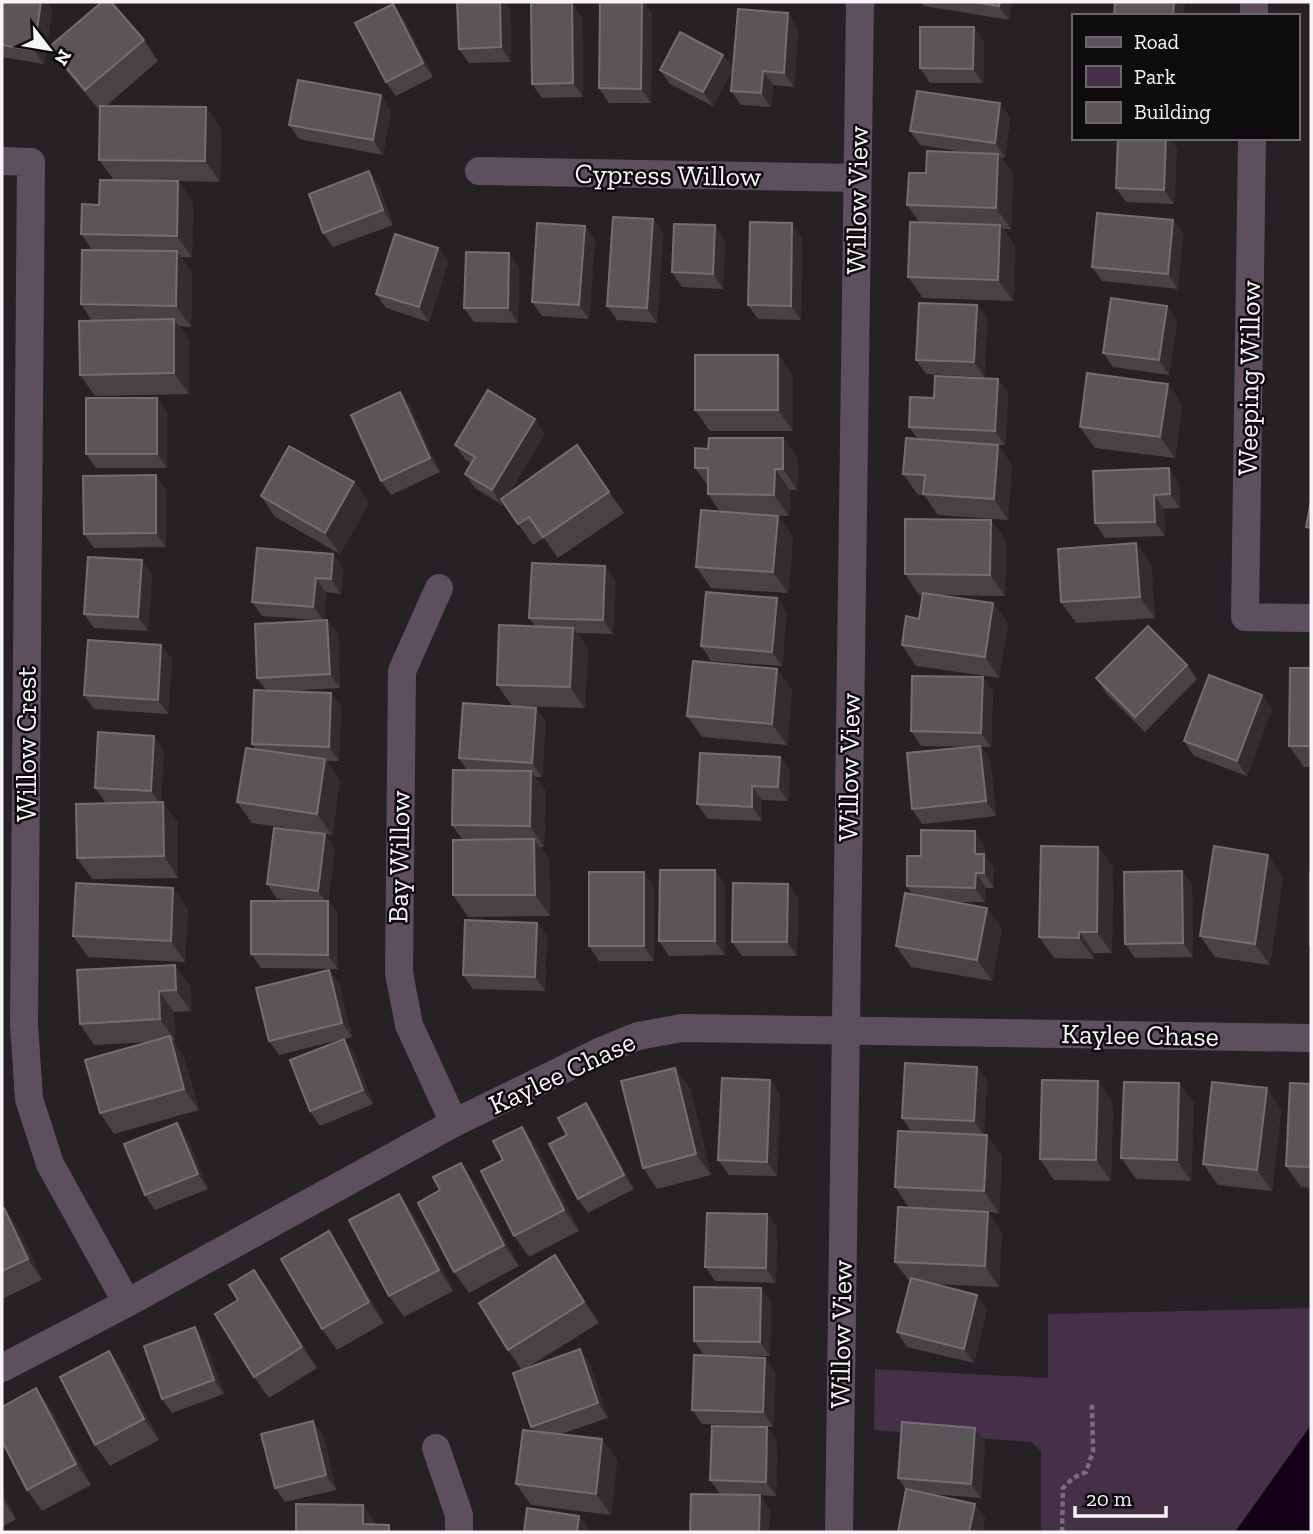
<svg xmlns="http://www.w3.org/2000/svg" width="1313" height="1534" font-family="'Zilla Slab',serif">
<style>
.green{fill:#463048}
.water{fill:#150018}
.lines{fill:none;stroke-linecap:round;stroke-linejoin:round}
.path{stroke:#757276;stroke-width:4.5;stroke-dasharray:5 3.5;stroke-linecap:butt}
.street{stroke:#5e4f5f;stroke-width:28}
.wall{fill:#464246}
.shaded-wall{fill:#312d31}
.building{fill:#595559;stroke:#726e72;stroke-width:2}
.labels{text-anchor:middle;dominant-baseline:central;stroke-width:5;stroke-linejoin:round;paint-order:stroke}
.street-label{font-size:28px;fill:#f6f4f7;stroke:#0d0b0d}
</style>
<rect width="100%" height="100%" fill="#252125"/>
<path class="green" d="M1311,1308V1532H1041V1451L1031,1442L874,1430L875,1369L1048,1378V1314Z"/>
<path class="water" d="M1311,1425V1532H1235Z"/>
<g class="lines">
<path class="path" d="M1062,1532L1063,1488L1073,1478L1086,1472L1093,1451L1092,1404"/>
<g class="street">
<path d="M1254,16V2"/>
<path d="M1252,138L1245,617L1311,618"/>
<path d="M2,161L31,162L24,1024L29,1099L50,1164L127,1303"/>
<path d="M479,171L857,178"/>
<path d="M439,588L402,671L399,973L409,1025L454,1123"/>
<path d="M2,1368L127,1303L454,1123L599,1052L638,1036L682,1028L1311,1038"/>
<path d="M436,1448L459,1515V1532"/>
<path d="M839,1532L860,2"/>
</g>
</g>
<g class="wall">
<path d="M2,2H47L52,10L44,64L2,57Z"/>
<path d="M457,2H505L510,9L511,62L469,63L459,49Z"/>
<path d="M920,2H1012L1009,20L924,6Z"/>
<path d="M393,4L403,18L433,77L396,96L386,82Z"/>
<path d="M652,13L651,103H609L599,88Z"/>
<path d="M582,17L583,97L542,98L532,84Z"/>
<path d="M974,27L984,42L983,83H930L920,68Z"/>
<path d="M798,28L794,87L773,85L771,107L741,105L731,91Z"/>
<path d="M144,40L158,61L106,106L206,107L221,128L220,182L178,181L193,202L192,257H181L192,273L191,327L179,326L189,340V394L95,396L80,375L92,321L81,304L92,250L81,234L114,180L99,160L100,111L64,68L49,47Z"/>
<path d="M723,55L733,69L713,106L670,84L660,70Z"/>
<path d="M1000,103L1010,118L1005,158L1001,157L1013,175L1011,229H1003L1015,246L1013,301L923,298L908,277L919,222L907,205L926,173L969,153L920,145L910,131Z"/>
<path d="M391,110L383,155L299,139L289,125Z"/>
<path d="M1177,148L1174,204L1126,202L1116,188Z"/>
<path d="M379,185L393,225L333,247L323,233Z"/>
<path d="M653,219L663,233L657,323L617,320L607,306Z"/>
<path d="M1173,220L1183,234L1178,289L1102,281L1092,267Z"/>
<path d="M585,226L595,241L589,319L542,316L532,302Z"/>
<path d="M802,237L801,320L758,319L748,305Z"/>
<path d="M725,240L723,289L682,287L672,272Z"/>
<path d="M438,248L448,262L429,322L386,308L376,294Z"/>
<path d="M519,267L518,323L474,322L464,308Z"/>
<path d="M977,305L987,319L984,377L926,374L916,360Z"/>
<path d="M1177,321L1169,375L1113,367L1103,353Z"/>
<path d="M778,355L793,376V431H710L695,410Z"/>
<path d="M998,379L1008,393L1005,445H998L1012,466L1008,520L938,515L924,495H918L903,474L918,439L909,427L934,398Z"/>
<path d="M1168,384L1182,405L1175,458L1095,448L1080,427Z"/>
<path d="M400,392L410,406L440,472L391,495L381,481Z"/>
<path d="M157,398L167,412V468H96L86,454Z"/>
<path d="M545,433L509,494L577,445L624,513L558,558L544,538L533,545L503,503L502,505L475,488L465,474L471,463L465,459L455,445Z"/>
<path d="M783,438L798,459L797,490H790L789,516H773L793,537L788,593L711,588L696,567L720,512L708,494V486L695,468L708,449Z"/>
<path d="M156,475L166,490V547L94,548L84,534Z"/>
<path d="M354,482L369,503L340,554L275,517L261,496Z"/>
<path d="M1179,483L1180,508L1164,509L1165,536L1105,538L1095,523Z"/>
<path d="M991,520L1006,541L1005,596L938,595L993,603L1008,624L999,678L916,666L902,645L919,619L922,595H919L905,574Z"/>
<path d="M333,554L343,568L341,594L326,592L324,620L338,634L340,688L288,691L331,693L341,707L339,761H326L340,780L332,835L252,823L237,802L255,749L252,744L266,690L257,678L316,620L262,616L252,602Z"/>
<path d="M142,560L152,575L148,631L94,628L84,614Z"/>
<path d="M1151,564L1155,618L1076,623L1061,602Z"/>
<path d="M605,566L615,580L613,634L577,633L588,649L585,708L512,706L497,685L536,627L529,618Z"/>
<path d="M787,612L782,666L711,661L701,646Z"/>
<path d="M161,645L172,659L168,714L94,709L84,695Z"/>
<path d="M1187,665L1197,679L1145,732L1106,693L1096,678Z"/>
<path d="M1311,668V767H1304L1289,746Z"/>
<path d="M792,690L787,745L702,737L687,716Z"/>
<path d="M993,692L991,747H981L990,760L996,816L922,824L912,809L970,747L921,746L911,731Z"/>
<path d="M1272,709L1247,776L1194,756L1184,741Z"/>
<path d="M546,722L542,777H535L546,792L544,847H540L549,860L550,916L468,917L453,895L463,840L452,825L467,770L459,758Z"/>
<path d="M164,750L161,802L178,823V878L92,879L77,858L118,803L105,802L95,788Z"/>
<path d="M780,757L790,771L788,801L762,800V821L708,819L697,804Z"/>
<path d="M985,846V856L994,868V888H986L985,902H952L987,908L1002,929L992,981L911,967L896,946L913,895L907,886L921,856Z"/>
<path d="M1098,847L1113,868L1112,953H1094V959L1054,958L1039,937Z"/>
<path d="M335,848L328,901L338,915V969L261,968L251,954L295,901L277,899L267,884Z"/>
<path d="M715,870L725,885V955L669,956L659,941Z"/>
<path d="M1182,871L1192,885L1193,957L1135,958L1125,944Z"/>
<path d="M1283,876L1270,965L1215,957L1200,936Z"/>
<path d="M788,884L798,898L797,956H742L732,942Z"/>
<path d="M654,886V961H599L589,946Z"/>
<path d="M188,909L185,962L88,957L73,936Z"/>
<path d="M537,923L547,937L545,991L473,989L463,975Z"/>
<path d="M175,965L190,986L191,1011L174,1012L175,1040L173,1041L184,1057L199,1110L114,1134L100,1113L150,1042L94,1045L80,1024Z"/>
<path d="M329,970L339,984L352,1037L344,1039L354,1053L373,1104L320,1126L310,1111L343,1039L279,1055L269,1041Z"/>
<path d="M977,1067L987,1081L984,1135H987L1002,1156L999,1213L988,1212L1002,1233L999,1287L933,1284L987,1309L974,1363L907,1347L897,1332L910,1282L895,1262L909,1208L895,1187L912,1132L902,1118Z"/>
<path d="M675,1068L690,1089L711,1175L657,1189L643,1168Z"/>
<path d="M770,1080L780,1094L777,1176L729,1175L718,1160Z"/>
<path d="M1179,1083L1194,1104L1191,1181L1136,1179L1121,1158Z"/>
<path d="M1311,1084V1188L1301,1187L1286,1166Z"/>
<path d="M1113,1102L1111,1181L1054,1180L1040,1159Z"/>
<path d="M586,1103L596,1118L634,1189L588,1213L578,1199L567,1135Z"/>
<path d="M1281,1109L1272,1191L1218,1185L1203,1164Z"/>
<path d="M522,1127L537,1148L579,1231L529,1257L514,1236Z"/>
<path d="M187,1137L208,1189L155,1210L145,1195Z"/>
<path d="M475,1184L519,1266L469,1293L454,1272Z"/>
<path d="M2,1209L19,1229L42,1280L2,1299Z"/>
<path d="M767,1214L777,1228L776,1283L715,1281L705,1267Z"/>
<path d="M414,1215L453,1291L404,1317L389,1296Z"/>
<path d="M329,1231L343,1252L384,1323L337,1350L322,1329Z"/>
<path d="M570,1277L599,1323L528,1367L590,1364L608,1418L561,1434L602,1439L617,1460L611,1515L531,1505L516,1484L534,1431L531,1427L522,1370L508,1350Z"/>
<path d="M269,1291L317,1368L269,1398L254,1377Z"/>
<path d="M771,1302L770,1356L704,1355L694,1341Z"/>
<path d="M195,1327L205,1341L224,1394L172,1413L162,1399Z"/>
<path d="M765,1358L775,1372L773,1427L702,1424L692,1410Z"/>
<path d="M124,1372L159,1440L110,1466L95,1445Z"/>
<path d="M51,1409L91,1485L42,1511L27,1490Z"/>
<path d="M313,1421L323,1435L336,1490L285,1502L275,1488Z"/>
<path d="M767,1427L777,1442L776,1496L760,1495L770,1509L769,1532H690L720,1494L710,1480Z"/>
<path d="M975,1428L985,1442L981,1498L931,1494L975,1504L985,1518L982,1532H898L906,1490L898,1478Z"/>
<path d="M2,1493L16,1519L2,1527Z"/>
</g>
<g class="shaded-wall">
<path d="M41,2H47L52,10L44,64L34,50Z"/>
<path d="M500,2H505L510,9L511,62L501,47Z"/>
<path d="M642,2H644L652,13L651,103L641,89Z"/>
<path d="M1000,2H1012L1009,20L999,6Z"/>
<path d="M1174,2H1185L1184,16H1173Z"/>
<path d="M572,3L582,17L583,97L573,83Z"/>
<path d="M393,4L403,18L433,77L423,63Z"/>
<path d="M788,13L798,28L794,87L784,73Z"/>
<path d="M974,27L984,42L983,83L973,69Z"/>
<path d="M723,55L733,69L713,106L703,92Z"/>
<path d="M763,71L773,85L771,107L761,93Z"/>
<path d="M381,95L391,110L383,155L373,140Z"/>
<path d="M1000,103L1010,118L1005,158L995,143Z"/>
<path d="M206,107L221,128L220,182L205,161Z"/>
<path d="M1166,138H1169L1177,148L1174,204L1164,190Z"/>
<path d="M998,154L1013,175L1011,229L996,208Z"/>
<path d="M369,171L379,185L393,225L383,210Z"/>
<path d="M178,181L193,202L192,257L177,236Z"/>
<path d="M653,219L663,233L657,323L647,308Z"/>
<path d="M1173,220L1183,234L1178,289L1168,274Z"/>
<path d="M792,223L802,237L801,320L791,306Z"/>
<path d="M715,225L725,240L723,289L713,274Z"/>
<path d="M1000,225L1015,246L1013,301L998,280Z"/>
<path d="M585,226L595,241L589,319L579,305Z"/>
<path d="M438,248L448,262L429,322L419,307Z"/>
<path d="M177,251L192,273L191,327L176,306Z"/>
<path d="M509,253L519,267L518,323L508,308Z"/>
<path d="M977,305L987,319L984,377L974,362Z"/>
<path d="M1167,306L1177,321L1169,375L1159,360Z"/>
<path d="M174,319L189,340V394L174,373Z"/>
<path d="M778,355L793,376V431L778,410Z"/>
<path d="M998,379L1008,393L1005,445L995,431Z"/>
<path d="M1168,384L1182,405L1175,458L1160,437Z"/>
<path d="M400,392L410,406L440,472L430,458Z"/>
<path d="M157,398L167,412V468L157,454Z"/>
<path d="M535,419L545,433L502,505L492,490Z"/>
<path d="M783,438L798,459L797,490L783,469Z"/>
<path d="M998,445L1012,466L1008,520L994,499Z"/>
<path d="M1169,468L1179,483L1180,508L1170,494Z"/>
<path d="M775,469L790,490L789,516L774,495Z"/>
<path d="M156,475L166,490V547L156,533Z"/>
<path d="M354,482L369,503L340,554L325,533Z"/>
<path d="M1154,495L1164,509L1165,536L1155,522Z"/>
<path d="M778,516L793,537L788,593L773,572Z"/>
<path d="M991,520L1006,541L1005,596L990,575Z"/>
<path d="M1136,543L1151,564L1155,618L1140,597Z"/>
<path d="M333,554L343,568L341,594L331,579Z"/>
<path d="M142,560L152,575L148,631L138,617Z"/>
<path d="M605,566L615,580L613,634L603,620Z"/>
<path d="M316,578L326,592L324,621L313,607Z"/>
<path d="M777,598L787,612L782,666L772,652Z"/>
<path d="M993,603L1008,624L999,678L985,657Z"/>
<path d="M327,620L338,634L340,688L330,674Z"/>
<path d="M573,628L588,649L585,708L570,687Z"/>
<path d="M161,645L172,659L168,714L158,700Z"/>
<path d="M777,669L792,690L787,745L772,724Z"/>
<path d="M983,677L993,692L991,747L981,733Z"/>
<path d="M331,693L341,707L339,761L329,747Z"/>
<path d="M1262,695L1272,709L1247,776L1237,761Z"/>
<path d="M536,708L546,722L542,777L532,763Z"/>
<path d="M154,736L164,750L161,805L151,791Z"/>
<path d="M980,746L990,760L996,816L986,801Z"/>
<path d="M780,757L790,771L788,801L778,787Z"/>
<path d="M325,759L340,780L332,835L317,814Z"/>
<path d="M531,771L546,792L544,847L530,826Z"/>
<path d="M752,786L762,800V821L752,807Z"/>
<path d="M163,802L178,823V878L164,856Z"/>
<path d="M975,831L985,846V856L994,868V888L984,873L975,854Z"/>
<path d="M325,834L335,848L328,901L338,915V969L328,955V905L318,891Z"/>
<path d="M534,839L549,860L550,916L535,895Z"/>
<path d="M1098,847L1113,868L1112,953L1097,932Z"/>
<path d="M1268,855L1283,876L1270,965L1255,944Z"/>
<path d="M715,870L725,885V955L715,941Z"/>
<path d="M1182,871L1192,885L1193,957L1183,943Z"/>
<path d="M644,872L654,886V961L644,946Z"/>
<path d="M976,873L986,888L985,902L975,888Z"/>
<path d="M788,884L798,898L797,956L787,942Z"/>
<path d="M173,888L188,909L185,962L171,941Z"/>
<path d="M987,908L1002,929L992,981L977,960Z"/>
<path d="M537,923L547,937L545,991L535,977Z"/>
<path d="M1079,932L1094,953V959L1079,938Z"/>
<path d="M175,965L190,986L191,1011L176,990Z"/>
<path d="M329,970L339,984L352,1037L342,1023Z"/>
<path d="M159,991L174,1012L175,1040L160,1019Z"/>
<path d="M170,1036L184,1057L199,1110L184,1089Z"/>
<path d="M344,1039L354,1053L373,1104L363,1090Z"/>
<path d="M977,1067L987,1081L984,1135L974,1121Z"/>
<path d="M675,1068L690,1089L711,1175L696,1154Z"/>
<path d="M770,1080L780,1094L777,1176L767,1162Z"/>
<path d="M1098,1081L1113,1102L1111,1181L1096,1160Z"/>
<path d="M1179,1083L1194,1104L1191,1181L1177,1160Z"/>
<path d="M1267,1088L1281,1109L1272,1191L1257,1170Z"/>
<path d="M586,1103L596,1118L634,1189L624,1175Z"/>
<path d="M177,1123L187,1137L208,1189L198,1174Z"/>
<path d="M522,1127L537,1148L579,1231L564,1210Z"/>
<path d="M987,1135L1002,1156L999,1213L984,1191Z"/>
<path d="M461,1163L475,1184L519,1266L504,1245Z"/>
<path d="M399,1194L414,1215L453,1291L439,1270Z"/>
<path d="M4,1208L19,1229L42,1280L28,1259Z"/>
<path d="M988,1212L1002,1233L999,1287L985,1266Z"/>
<path d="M767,1214L777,1228L776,1283L766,1268Z"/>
<path d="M329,1231L343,1252L384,1323L369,1302Z"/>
<path d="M555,1255L570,1277L599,1323L584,1302Z"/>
<path d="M254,1270L269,1291L317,1368L302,1347Z"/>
<path d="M761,1288L771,1302L770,1356L760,1342Z"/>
<path d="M977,1295L987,1309L974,1363L964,1349Z"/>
<path d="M195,1327L205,1341L224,1394L214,1380Z"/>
<path d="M580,1349L590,1364L608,1418L598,1403Z"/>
<path d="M109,1351L124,1372L159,1440L144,1419Z"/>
<path d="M765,1358L775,1372L773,1427L763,1412Z"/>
<path d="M36,1388L51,1409L91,1485L76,1464Z"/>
<path d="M313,1421L323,1435L336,1490L326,1475Z"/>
<path d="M767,1427L777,1442L776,1496L766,1482Z"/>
<path d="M975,1428L985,1442L981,1498L971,1484Z"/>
<path d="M602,1439L617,1460L611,1515L596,1494Z"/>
<path d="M2,1493L16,1519L2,1498Z"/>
<path d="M760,1495L770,1509L769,1532H759Z"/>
<path d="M975,1504L985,1518L982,1532H969Z"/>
<path d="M363,1505L378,1526L363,1524Z"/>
<path d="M579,1516L590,1530L589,1532H577Z"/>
</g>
<g class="building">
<path d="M2,2H41L34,50L2,45Z"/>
<path d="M102,2H111L144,40L85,90L49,47Z"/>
<path d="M457,2H500L501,47L459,49Z"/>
<path d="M600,2H642L641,89L599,88Z"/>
<path d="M975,2H1000L999,6Z"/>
<path d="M1115,2H1174L1173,16H1114Z"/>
<path d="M531,3H572L573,83L532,84Z"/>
<path d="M393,4L423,63L386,82L355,23Z"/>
<path d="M738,9L788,13L784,73L763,71L761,93L731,91Z"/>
<path d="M920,27H974L973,69L920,68Z"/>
<path d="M680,32L723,55L703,92L660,70Z"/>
<path d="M298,80L381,95L373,140L289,125Z"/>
<path d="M917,91L1000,103L995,143L910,131Z"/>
<path d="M100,106L206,107L205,161L99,160Z"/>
<path d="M1118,138H1166L1164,190L1116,188Z"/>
<path d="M927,151L998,154L996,208L907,205L909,173H926Z"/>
<path d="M369,171L383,210L323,233L309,194Z"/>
<path d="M100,180L178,181L177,236L81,234L82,204L99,205Z"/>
<path d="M1097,213L1173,220L1168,274L1092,267Z"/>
<path d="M613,217L653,219L647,308L607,306Z"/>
<path d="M750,222L792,223L791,306L748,305Z"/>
<path d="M910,222L1000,225L998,280L908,277Z"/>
<path d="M537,223L585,226L579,305L532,302Z"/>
<path d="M674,224L715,225L713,274L672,272Z"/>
<path d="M395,234L438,248L419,307L376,294Z"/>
<path d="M82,250L177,251L176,306L81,304Z"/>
<path d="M466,252L509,253L508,308H464Z"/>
<path d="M1111,298L1167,306L1159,360L1103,353Z"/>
<path d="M919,303L977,305L974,362L916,360Z"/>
<path d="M174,319V373L80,375L79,321Z"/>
<rect x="695" y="355" width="83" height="55"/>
<path d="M1087,373L1168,384L1160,437L1080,427Z"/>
<path d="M935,376L998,379L995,431L909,427L910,397L934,398Z"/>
<path d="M488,390L535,419L492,490L465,474L475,457L455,445Z"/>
<path d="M400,392L430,458L381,481L351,415Z"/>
<rect x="86" y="398" width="71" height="56"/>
<path d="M709,438H783V469H775L774,495L708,494V468H695V448L708,449Z"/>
<path d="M906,438L998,445L994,499L923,494L925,475L903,474Z"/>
<path d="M577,445L609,492L543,537L529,517L518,524L501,499Z"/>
<path d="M289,446L354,482L325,533L261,496Z"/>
<path d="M1169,468L1170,494L1154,495L1155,522L1095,523L1093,471Z"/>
<path d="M156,475V533L84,534L83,476Z"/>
<path d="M1311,501V528L1306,527Z"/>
<path d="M701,510L778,516L773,572L696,567Z"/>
<path d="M905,519L991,520L990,575L905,574Z"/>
<path d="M1136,543L1140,597L1061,602L1058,549Z"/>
<path d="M257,548L333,554L331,579L316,578L313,607L252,602Z"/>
<path d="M88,557L142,560L138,617L84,614Z"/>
<path d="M532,563L605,566L603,620L529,618Z"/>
<path d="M706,592L777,598L772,652L701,646Z"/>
<path d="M923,593L993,603L985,657L902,645L906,616L919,619Z"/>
<path d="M327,620L330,674L257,678L255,624Z"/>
<path d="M499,625L573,628L570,687L497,685Z"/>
<path d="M1148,626L1187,665L1135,717L1096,678Z"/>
<path d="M88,640L161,645L158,700L84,695Z"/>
<path d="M693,661L777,669L772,724L687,716Z"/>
<path d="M1290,668H1311V746H1289Z"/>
<path d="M1209,675L1262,695L1237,761L1184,741Z"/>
<path d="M912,676L983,677L981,733L911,731Z"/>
<path d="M254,690L331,693L329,747L252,744Z"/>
<path d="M463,703L536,708L532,763L459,758Z"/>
<path d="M98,732L154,736L151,791L95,788Z"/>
<path d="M980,746L986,801L912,809L907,753Z"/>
<path d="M246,748L325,759L317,814L237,802Z"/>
<path d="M700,753L780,757L778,787L752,786V807L697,804Z"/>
<path d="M453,770L531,771L530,826L452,825Z"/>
<path d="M163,802L164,856L77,858L76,804Z"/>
<path d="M274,828L325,834L318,891L267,884Z"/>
<path d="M921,830L975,831V854H984V873H976L975,888L907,886V856H921Z"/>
<path d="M534,839L535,895H453V840Z"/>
<path d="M1041,846L1098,847L1097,932H1079V938L1039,937Z"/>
<path d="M1214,846L1268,855L1255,944L1200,936Z"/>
<path d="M660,870H715V941H659Z"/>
<path d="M1182,871L1183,943L1125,944L1124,872Z"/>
<rect x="589" y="872" width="55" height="74"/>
<rect x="1310" y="872" width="1" height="73"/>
<path d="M76,883L173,888L171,941L73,936Z"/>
<path d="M733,883L788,884L787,942H732Z"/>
<path d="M905,893L987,908L977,960L896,946Z"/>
<path d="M251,901H328V955L251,954Z"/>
<path d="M465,920L537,923L535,977L463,975Z"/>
<path d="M175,965L176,990L159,991L160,1019L80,1024L77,970Z"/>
<path d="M329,970L342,1023L269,1041L256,988Z"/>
<path d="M170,1036L184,1089L100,1113L85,1060Z"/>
<path d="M344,1039L363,1090L310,1111L290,1060Z"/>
<path d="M905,1063L977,1067L974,1121L902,1118Z"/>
<path d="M675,1068L696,1154L643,1168L621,1081Z"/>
<path d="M722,1078L770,1080L767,1162L718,1160Z"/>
<path d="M1042,1080L1098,1081L1096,1160L1040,1159Z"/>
<path d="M1124,1082L1179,1083L1177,1160L1121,1158Z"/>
<path d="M1212,1082L1267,1088L1257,1170L1203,1164Z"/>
<path d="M1290,1083L1311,1084V1167L1286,1166Z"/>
<path d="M586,1103L624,1175L578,1199L549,1144L567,1135L558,1118Z"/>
<path d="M177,1123L198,1174L145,1195L124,1144Z"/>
<path d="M522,1127L564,1210L514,1236L481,1171L503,1160L493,1141Z"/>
<path d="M898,1131L987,1135L984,1191L895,1187Z"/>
<path d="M461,1163L504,1245L454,1272L418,1203L440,1190L433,1177Z"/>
<path d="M399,1194L439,1270L389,1296L349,1220Z"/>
<path d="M898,1207L988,1212L985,1266L895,1262Z"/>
<path d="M4,1208L28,1259L2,1271V1209Z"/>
<path d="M707,1213L767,1214L766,1268L705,1267Z"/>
<path d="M329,1231L369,1302L322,1329L281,1259Z"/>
<path d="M555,1255L584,1302L508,1350L479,1303Z"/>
<path d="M254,1270L302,1347L254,1377L215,1314L238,1300L229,1285Z"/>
<path d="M911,1278L977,1295L964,1349L897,1332Z"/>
<path d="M694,1287L761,1288L760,1342L694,1341Z"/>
<path d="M195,1327L214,1380L162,1399L144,1346Z"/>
<path d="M580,1349L598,1403L531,1427L513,1373Z"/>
<path d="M109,1351L144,1419L95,1445L60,1377Z"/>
<path d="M694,1355L765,1358L763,1412L692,1410Z"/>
<path d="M36,1388L76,1464L27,1490L2,1441V1407Z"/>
<path d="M313,1421L326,1475L275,1488L261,1434Z"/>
<path d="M902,1422L975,1428L971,1484L898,1478Z"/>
<path d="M712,1426L767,1427L766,1482L710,1480Z"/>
<path d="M523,1430L602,1439L596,1494L516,1484Z"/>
<path d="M906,1489L975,1504L969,1532H898Z"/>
<path d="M691,1494L760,1495L759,1532H690Z"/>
<path d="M296,1504L363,1505V1524L389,1525V1532H296Z"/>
<path d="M527,1508L579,1516L577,1532H524Z"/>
</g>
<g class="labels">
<g class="street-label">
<text transform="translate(668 175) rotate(1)">Cypress Willow</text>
<text transform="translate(857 200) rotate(-89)">Willow View</text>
<text transform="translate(1249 378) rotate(-89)">Weeping Willow</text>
<text transform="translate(26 744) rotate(-90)">Willow Crest</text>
<text transform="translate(849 767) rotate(-89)">Willow View</text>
<text transform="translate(399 857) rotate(-89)">Bay Willow</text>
<text transform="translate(1140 1035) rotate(1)">Kaylee Chase</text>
<text transform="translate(562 1073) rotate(-25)">Kaylee Chase</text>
<text transform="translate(841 1334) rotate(-89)">Willow View</text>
</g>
</g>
<rect width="1313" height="1534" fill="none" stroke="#f6f4f7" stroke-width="7"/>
<rect x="1072" y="14" width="228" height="126" fill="#0d0b0d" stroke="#6a686b" stroke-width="2"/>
<rect x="1086" y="37" width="35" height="10" fill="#5e4f5f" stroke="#6a686b" stroke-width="2"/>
<text x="1134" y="49" font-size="21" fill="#f6f4f7">Road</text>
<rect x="1086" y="66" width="35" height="21" fill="#463048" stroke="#6a686b" stroke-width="2"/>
<text x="1134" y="84" font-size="21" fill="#f6f4f7">Park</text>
<rect x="1086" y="102" width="35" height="21" fill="#595559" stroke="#6a686b" stroke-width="2"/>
<text x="1134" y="119" font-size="21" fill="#f6f4f7">Building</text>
<g transform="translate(49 49) rotate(121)" stroke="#0d0b0d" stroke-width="5" paint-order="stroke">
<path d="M0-5L12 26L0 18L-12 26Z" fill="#f6f4f7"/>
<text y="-10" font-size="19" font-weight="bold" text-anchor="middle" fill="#f6f4f7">N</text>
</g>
<path d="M1075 1506v10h91v-10" fill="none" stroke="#f6f4f7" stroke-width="3.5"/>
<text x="1086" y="1506" font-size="21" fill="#f6f4f7" stroke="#0d0b0d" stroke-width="5" paint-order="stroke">20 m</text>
</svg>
